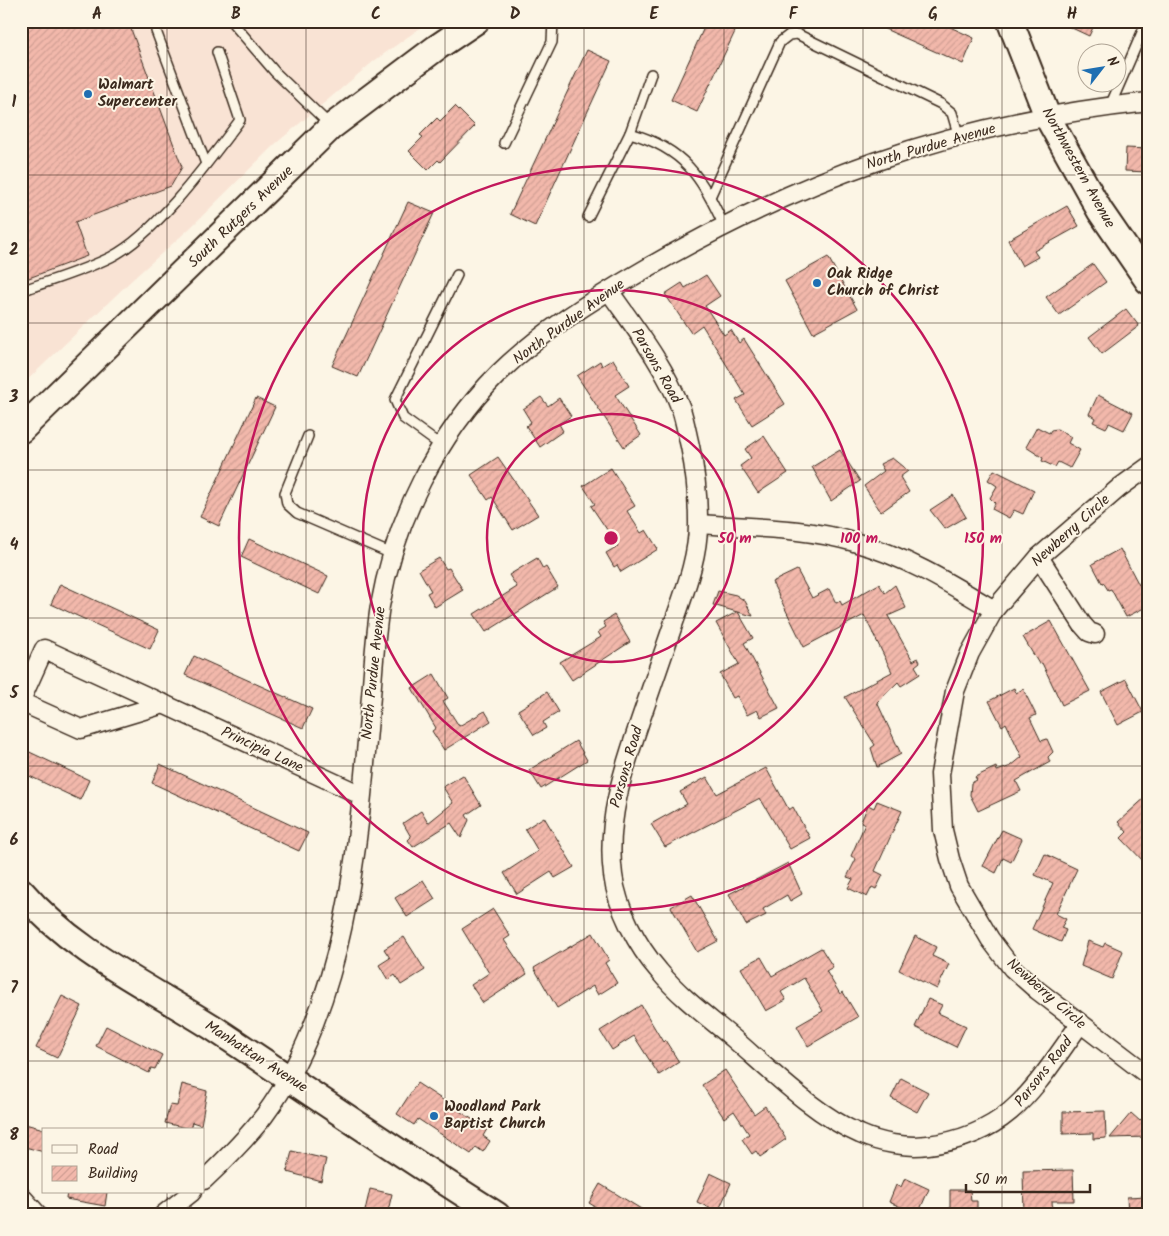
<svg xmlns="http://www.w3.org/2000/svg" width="1169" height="1236" font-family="Kalam,sans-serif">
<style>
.built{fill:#f9e3d4}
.building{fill:url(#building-hatch);stroke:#3b2a1e}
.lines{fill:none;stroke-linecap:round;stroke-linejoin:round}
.lane-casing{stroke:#3b2a1e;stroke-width:12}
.street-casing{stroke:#3b2a1e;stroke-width:21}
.secondary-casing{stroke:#3b2a1e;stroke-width:29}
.lane{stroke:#fcf5e5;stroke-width:9}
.street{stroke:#fcf5e5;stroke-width:18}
.secondary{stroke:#fcf5e5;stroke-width:25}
.grid{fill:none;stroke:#3b2a1e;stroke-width:1;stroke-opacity:0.55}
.ring{fill:none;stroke:#c2185b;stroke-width:2.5}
.poi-dot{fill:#1f6fb2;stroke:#fcf5e5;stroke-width:2}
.labels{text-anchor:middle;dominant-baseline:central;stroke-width:4;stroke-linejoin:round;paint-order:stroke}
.poi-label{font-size:15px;font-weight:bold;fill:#3b2a1e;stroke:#fcf5e5;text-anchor:start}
.street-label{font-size:15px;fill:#3b2a1e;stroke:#fcf5e5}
.centre{fill:#c2185b;stroke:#fcf5e5;stroke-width:2.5}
.ring-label{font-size:15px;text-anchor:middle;font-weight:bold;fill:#c2185b;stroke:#fcf5e5;stroke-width:4;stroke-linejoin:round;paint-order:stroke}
.neatline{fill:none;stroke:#3b2a1e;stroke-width:2}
.grid-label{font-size:16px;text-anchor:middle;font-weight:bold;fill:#3b2a1e}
</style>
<defs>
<pattern id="building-hatch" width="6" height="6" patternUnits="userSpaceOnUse" patternTransform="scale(1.25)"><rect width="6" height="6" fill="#f2b8ab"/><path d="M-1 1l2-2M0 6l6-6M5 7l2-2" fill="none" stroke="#d09e93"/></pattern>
</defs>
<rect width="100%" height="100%" fill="#fcf5e5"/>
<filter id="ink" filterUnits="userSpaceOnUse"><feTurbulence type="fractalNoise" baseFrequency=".02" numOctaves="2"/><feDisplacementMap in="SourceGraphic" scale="10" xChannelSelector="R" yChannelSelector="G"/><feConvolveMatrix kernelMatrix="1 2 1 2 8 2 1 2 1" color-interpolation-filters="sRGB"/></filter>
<g filter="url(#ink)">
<path class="built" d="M21,21H430L374,61L274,145L189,229L134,278L21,386Z"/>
<g class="building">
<path d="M21,21H128L182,167L171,186L75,222L87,256L21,281Z"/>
<path d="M707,21H740L697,112L671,100Z"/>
<path d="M867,21H937L974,38L963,64Z"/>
<path d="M1057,21H1096L1089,36Z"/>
<path d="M587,50L611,61L535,226L510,214Z"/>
<path d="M455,106L475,126L440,162L438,160L428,170L409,151L423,137L420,135L437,118L440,121Z"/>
<path d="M1126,148L1148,149V172L1125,171Z"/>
<path d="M408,202L434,213L358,377L332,366Z"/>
<path d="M1067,206L1079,226L1034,251L1038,257L1022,266L1008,240Z"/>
<path d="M828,257L857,309L813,333L785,281Z"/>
<path d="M1093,264L1106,282L1059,315L1046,297Z"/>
<path d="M706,275L720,296L705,306L724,335L731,330L739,343L744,339L785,404L752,425L736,400L745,395L702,325L691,333L665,294L682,283L685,288Z"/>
<path d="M1126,309L1139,326L1102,354L1089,337Z"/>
<path d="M613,359L629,386L615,395L641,435L624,447L577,376L600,361L602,366Z"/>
<path d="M1098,395L1133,413L1124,430L1109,423L1106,428L1093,422L1095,418L1089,414Z"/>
<path d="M541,397L548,406L559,398L571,416L559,424L563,431L540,447L526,426L531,422L523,409Z"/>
<path d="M256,398L275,407L219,526L200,517Z"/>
<path d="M1037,427L1049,433L1051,430L1057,429L1071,437L1068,443L1080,450L1070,468L1058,462L1055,467L1042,461L1043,458L1026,447Z"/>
<path d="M764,436L788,473L758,493L740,466L751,458L745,449Z"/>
<path d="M840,450L860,481L831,501L812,467Z"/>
<path d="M498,457L538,515L513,530L492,497L488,500L471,475Z"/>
<path d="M892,458L908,471L900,477L909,492L881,512L864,486L884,471L880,464Z"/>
<path d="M611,468L635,506L627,511L641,533L646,530L658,549L621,572L617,565L614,567L606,553L618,546L591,506L595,504L583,486Z"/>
<path d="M994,470L1034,490L1023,514L1014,510L1009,518L992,509L995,503L990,498L997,486L988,480Z"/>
<path d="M953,495L966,517L945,529L930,510Z"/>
<path d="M249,539L328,576L319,594L241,557Z"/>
<path d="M1120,549L1139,585L1148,580V606L1126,617L1111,589L1108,590L1103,582L1102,583L1092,564Z"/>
<path d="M439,558L446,569L449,568L463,590L435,607L427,593L431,591L419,570Z"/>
<path d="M537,558L543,569L546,567L558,587L486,632L474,614L517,587L509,575Z"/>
<path d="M797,570L812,598L829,589L836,603L840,601L842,605L879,584L885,593L895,585L906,608L888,616L913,661L918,658L920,662L915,666L920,674L901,686L898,682L877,702L901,754L877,767L871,748L875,745L845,697L892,672L864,615L804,647L772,582Z"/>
<path d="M60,584L159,630L150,649L51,604Z"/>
<path d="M718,591L736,595L745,601L753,616L738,612L753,638L744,643L779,708L761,717L757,710L747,715L737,696L733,698L720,674L739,664L716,623L737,612L713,605Z"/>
<path d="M614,615L630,642L572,680L560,662L601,637L598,632L606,627L603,622Z"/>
<path d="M1051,621L1090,691L1062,705L1042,663L1039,664L1023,637Z"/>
<path d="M194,656L312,709L303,728L185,675Z"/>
<path d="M434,674L448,698L443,701L459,726L485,711L491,721L444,750L432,731L436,728L412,688Z"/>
<path d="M1126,679L1143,712L1118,725L1101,692Z"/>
<path d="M1014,688L1016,693L1023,689L1036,715L1030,718L1041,741L1047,739L1053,752L1048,757L1050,762L1016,781L1021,791L978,811L970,795L971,783L977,780L975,777L996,767L997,771L1011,766L1022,757L1006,723L1002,726L989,701Z"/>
<path d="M547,692L559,712L543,722L546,728L534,735L518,710Z"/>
<path d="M576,741L587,760L541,789L529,770Z"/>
<path d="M21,748L89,780L80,800L21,772Z"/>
<path d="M160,764L308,833L299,851L152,783Z"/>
<path d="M766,768L789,810L793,807L810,838L790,849L760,798L665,847L651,824L687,804L680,792L707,777L717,794Z"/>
<path d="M463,775L481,805L466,815L469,820L461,838L451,823L413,847L408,840L411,837L403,823L421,811L428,823L453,803L443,787Z"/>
<path d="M1148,795V866L1121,838L1127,832L1118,822Z"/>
<path d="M877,801L902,811L875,871L883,875L876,889L872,887L867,897L848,888L853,879L847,877L856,859L851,856L865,824L861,822L868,805L874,808Z"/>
<path d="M544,817L574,867L555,878L551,872L517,894L504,873L538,851L525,829Z"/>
<path d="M1002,830L1022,839L1011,862L1003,858L996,873L983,866Z"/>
<path d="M1045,854L1077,869L1056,914L1066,919L1061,928L1066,930L1061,942L1032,929L1053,883L1035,875Z"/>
<path d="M788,863L802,894L790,901L787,895L763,909L766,915L746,925L729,894Z"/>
<path d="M423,880L435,899L407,917L395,898Z"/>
<path d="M692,895L718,941L697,952L671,907Z"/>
<path d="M493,909L510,936L504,940L527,974L483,1003L471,985L489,973L462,929Z"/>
<path d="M593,933L609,960L605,963L617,983L598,995L593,986L557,1008L534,968Z"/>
<path d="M915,936L936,947L932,956L949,964L937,989L899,970Z"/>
<path d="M404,937L425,970L401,985L395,975L388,980L379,965L390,958L384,949Z"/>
<path d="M1088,941L1103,947L1105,943L1123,951L1112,979L1081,966Z"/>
<path d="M821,948L833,967L826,971L840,994L843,992L858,1017L808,1046L797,1026L823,1011L804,978L781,992L786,1000L766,1011L741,968L761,957L772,976Z"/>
<path d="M62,996L82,1006L57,1058L36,1048Z"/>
<path d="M928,999L942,1005L938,1013L966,1026L956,1047L915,1027Z"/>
<path d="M641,1005L663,1042L665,1040L679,1062L659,1075L634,1036L612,1050L600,1031Z"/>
<path d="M106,1026L162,1055L155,1069L151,1068L149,1073L96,1046Z"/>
<path d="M725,1070L754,1114L765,1106L786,1139L760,1157L756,1151L752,1154L742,1139L749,1134L734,1111L724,1118L702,1085Z"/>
<path d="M901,1078L928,1092L917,1112L891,1098Z"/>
<path d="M417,1083L487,1129L483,1136L490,1141L483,1152L476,1147L471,1154L418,1119L414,1125L397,1114Z"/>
<path d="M182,1084L207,1091L201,1125L192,1122L190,1129L165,1123L170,1105L177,1106Z"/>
<path d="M1105,1111L1106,1138L1093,1139V1133L1063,1134V1112Z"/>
<path d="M1131,1113L1140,1121L1148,1114V1137L1110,1138Z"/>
<path d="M21,1123L44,1129V1152L21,1146Z"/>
<path d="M292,1151L326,1159L321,1181L287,1172Z"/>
<path d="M1073,1170L1074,1201H1052L1053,1215H1024L1023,1171Z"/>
<path d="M710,1173L731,1183L718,1212L697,1202Z"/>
<path d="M905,1178L929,1189L918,1214L889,1202L896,1185L901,1187Z"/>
<path d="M600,1184L651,1215H609L589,1203Z"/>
<path d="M370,1189L392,1194L387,1215H364Z"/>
<path d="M950,1190H970L971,1201H977V1215H950Z"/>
<path d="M67,1192H107L105,1206L66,1199Z"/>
<path d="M1148,1196V1215H1128L1127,1197Z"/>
</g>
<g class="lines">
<g class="lane-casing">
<g id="lane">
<path d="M156,21V31L206,164"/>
<path d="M231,21L275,72L331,126"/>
<path d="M1110,106L1147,21"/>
<path d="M630,133L651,74"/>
<path d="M504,143L552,42L553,21"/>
<path d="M710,197L780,42L789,35L797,34L941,104L952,113L959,137"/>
<path d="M588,217L630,133C684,149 701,176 724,226"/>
<path d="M21,291C51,280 83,271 111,257C156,234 209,161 240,120L217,52"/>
<path d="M21,405L32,418"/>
<path d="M308,436L285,493L287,504L297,513L392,554"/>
<path d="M443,447L403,418L395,400L457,275"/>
</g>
</g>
<g class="street-casing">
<g id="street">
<path d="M609,291C635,328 665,366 681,409C685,421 687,434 690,446C695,470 698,496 698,521C699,556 684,593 673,625C662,657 651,689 640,721C623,771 606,821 613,875C617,908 637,946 659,971C680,997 709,1018 734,1039C771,1071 815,1115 860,1134C880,1143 906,1148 928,1145C1011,1135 1035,1086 1080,1024"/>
<path d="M1148,467L1119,488L1039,557L994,610L970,653L955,691L940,774L943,830L950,859L959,886L990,939L1012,968L1037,990L1148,1075"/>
<path d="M699,524C750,528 804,527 854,542C905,556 949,583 994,610"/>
<path d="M1039,557L1082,624L1089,632L1095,634"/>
<path d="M21,700L44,649L361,795"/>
<path d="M21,702L81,729L164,704"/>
<path d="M204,1180C225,1160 246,1139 264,1116C345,1007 358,849 369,718C373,680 374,643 380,606C395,521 437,435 499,373C540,333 592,300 642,271C716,228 793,190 874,162C961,131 1056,112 1148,102"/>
<path d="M21,1196L38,1215"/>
<path d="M163,1215L192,1192"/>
</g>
</g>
<g class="secondary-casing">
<g id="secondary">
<path d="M1010,21L1048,118L1100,211L1148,281"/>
<path d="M21,430L331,127L436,48L476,21"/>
<path d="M21,891C73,952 146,985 212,1027C307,1090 401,1155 497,1215"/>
</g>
</g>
<use href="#lane" class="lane"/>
<use href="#street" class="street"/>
<use href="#secondary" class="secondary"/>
</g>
</g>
<path class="grid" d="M167,21V1130M306,21V1215M445,21V1215M584,21V1215M724,21V1215M863,21V1215M1002,21V1215M21,175H1148M21,323H1148M21,470H1148M21,618H1148M21,766H1148M21,913H1148M21,1061H1148M167,1192V1215"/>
<g class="ring">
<circle cx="611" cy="538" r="124"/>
<circle cx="611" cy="538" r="248"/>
<circle cx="611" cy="538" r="372"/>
</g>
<g class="poi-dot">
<circle cx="88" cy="94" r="5"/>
<circle cx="817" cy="283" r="5"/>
<circle cx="434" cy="1116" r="5"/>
</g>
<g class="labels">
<g class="poi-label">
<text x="98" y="85">Walmart<tspan x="98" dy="17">Supercenter</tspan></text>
<text x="827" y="274">Oak Ridge<tspan x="827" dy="17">Church of Christ</tspan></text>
<text x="444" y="1107">Woodland Park<tspan x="444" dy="17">Baptist Church</tspan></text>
</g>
<g class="street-label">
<text transform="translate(931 147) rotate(-16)">North Purdue Avenue</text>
<text transform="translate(1078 168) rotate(61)">Northwestern Avenue</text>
<text transform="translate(241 217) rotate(-44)">South Rutgers Avenue</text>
<text transform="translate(569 322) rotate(-36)">North Purdue Avenue</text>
<text transform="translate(656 366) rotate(60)">Parsons Road</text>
<text transform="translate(1071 531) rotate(-42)">Newberry Circle</text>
<text transform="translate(374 673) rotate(-84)">North Purdue Avenue</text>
<text transform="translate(262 750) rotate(25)">Principia Lane</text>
<text transform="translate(627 767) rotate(-74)">Parsons Road</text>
<text transform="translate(1046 994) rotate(41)">Newberry Circle</text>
<text transform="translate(256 1057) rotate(33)">Manhattan Avenue</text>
<text transform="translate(1044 1072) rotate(-52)">Parsons Road</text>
</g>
</g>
<circle cx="611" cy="538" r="8" class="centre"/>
<g class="ring-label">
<text x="735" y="543">50 m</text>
<text x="859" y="543">100 m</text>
<text x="983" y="543">150 m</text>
</g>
<rect width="1169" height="1236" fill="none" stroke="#fcf5e5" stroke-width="55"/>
<rect x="42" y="1128" width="162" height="65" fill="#fcf5e5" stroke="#afa495"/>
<rect x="52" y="1145" width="25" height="8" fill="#fcf5e5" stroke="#afa495"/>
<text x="88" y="1154" font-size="15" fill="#3b2a1e">Road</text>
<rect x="52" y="1166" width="25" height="15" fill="url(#building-hatch)" stroke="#afa495"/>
<text x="88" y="1178" font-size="15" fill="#3b2a1e">Building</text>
<g transform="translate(1102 68) rotate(59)"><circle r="24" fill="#fcf5e5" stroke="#afa495"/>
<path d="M0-4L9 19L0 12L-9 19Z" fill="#1f6fb2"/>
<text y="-8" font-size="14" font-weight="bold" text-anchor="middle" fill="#3b2a1e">N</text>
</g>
<path d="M966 1184v8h124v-8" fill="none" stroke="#3b2a1e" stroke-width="2.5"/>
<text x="974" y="1184" font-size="15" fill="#3b2a1e" stroke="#fcf5e5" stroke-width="4" paint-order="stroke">50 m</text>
<rect x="28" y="28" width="1114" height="1180" class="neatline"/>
<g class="grid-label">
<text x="97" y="19">A</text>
<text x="236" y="19">B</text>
<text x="376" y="19">C</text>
<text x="515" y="19">D</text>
<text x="654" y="19">E</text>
<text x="793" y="19">F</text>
<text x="933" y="19">G</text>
<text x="1072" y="19">H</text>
<text x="14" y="107">1</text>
<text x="14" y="255">2</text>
<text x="14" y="402">3</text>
<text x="14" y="550">4</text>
<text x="14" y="698">5</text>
<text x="14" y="845">6</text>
<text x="14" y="993">7</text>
<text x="14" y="1140">8</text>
</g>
</svg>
